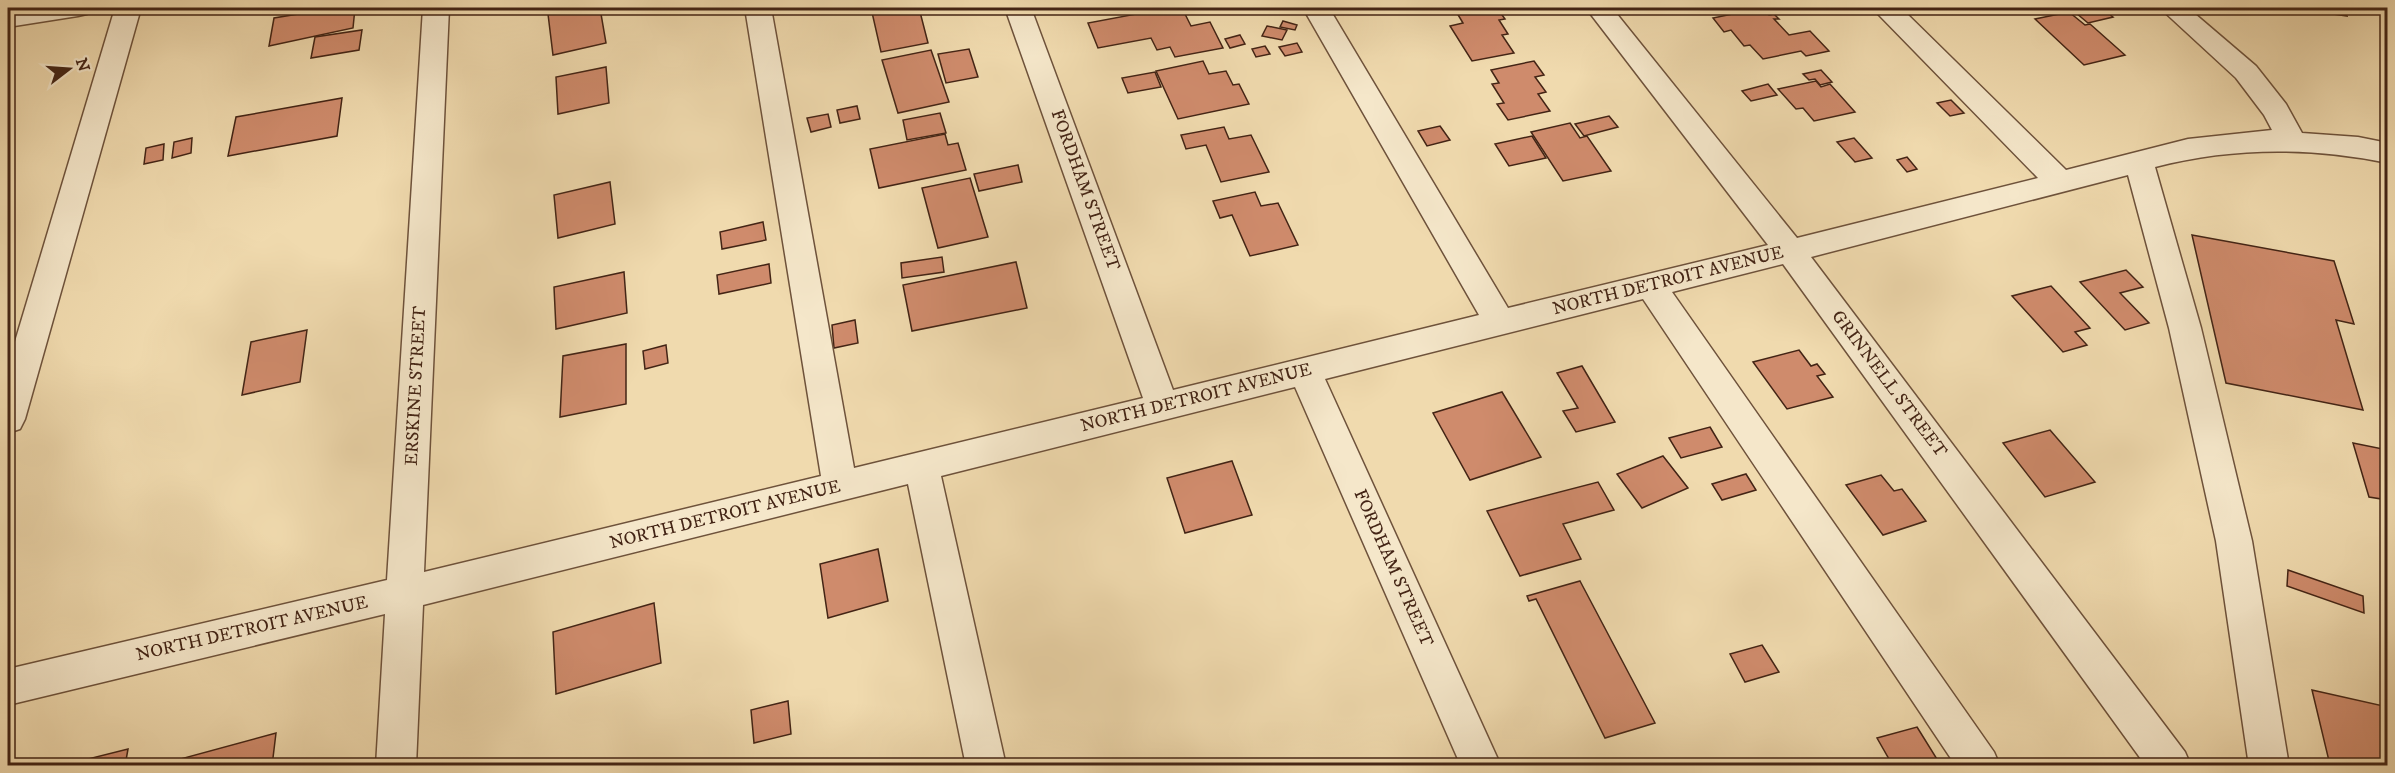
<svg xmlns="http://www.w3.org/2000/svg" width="2395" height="773" font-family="'IM FELL DW Pica',serif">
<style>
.building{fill:#cf8b6c;stroke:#432415;stroke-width:1.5}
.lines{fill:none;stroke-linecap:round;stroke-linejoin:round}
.minor-casing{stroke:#6e523b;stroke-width:3}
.minor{fill:#f5e7ca;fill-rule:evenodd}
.labels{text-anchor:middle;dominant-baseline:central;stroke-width:4.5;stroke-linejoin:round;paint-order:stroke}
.street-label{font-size:18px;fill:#432415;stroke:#f5e7ca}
</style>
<rect width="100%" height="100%" fill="#f0daae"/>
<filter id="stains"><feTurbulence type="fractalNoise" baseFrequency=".00333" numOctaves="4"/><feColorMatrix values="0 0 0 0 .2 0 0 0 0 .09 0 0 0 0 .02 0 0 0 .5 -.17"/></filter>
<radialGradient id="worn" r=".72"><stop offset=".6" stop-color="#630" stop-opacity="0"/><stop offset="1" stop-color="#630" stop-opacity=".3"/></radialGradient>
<g class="building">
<path d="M335,8H355L353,28L269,46L274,18Z"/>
<path d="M577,8H600L606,43L553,55L548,14Z"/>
<path d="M871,8H919L928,43L881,52Z"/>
<path d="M1168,8L1171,14L1184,12L1191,26L1210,22L1223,48L1175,57L1170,47L1157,50L1151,38L1098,48L1088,23Z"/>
<path d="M1497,8L1505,19L1499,20L1508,34L1502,35L1514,53L1472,61L1450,26L1463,23L1457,13Z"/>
<path d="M2102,8L2113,17L2088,23L2076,13Z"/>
<path d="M2292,8H2344L2347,16Z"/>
<path d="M1766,10L1769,15L1774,14L1779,19H1774L1789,35L1810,31L1829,51L1806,56L1801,51L1763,59L1750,45L1744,46L1731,30L1724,32L1713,18L1747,11L1749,14Z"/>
<path d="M2069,12L2085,25L2090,24L2125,55L2084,65L2035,19Z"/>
<path d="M1283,21L1297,25L1295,30L1280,27Z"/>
<path d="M1267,26L1287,30L1282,40L1262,36Z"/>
<path d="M362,30L359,50L311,58L315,37Z"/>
<path d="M1240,35L1245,44L1230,48L1225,39Z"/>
<path d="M1297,43L1302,52L1285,56L1279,47Z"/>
<path d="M1265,46L1270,54L1256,57L1252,49Z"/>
<path d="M969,49L978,77L946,83L938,54Z"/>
<path d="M931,50L949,102L898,113L882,60Z"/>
<path d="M1203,61L1209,74L1226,71L1233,85L1239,84L1249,104L1178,119L1156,71Z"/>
<path d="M1534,61L1544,75L1535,77L1546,92L1538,94L1550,111L1508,120L1497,104L1504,103L1492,84L1499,83L1491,70Z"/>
<path d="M606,67L609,103L558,114L556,77Z"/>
<path d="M1821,70L1832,82L1820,85L1815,79L1809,80L1803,74Z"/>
<path d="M1155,72L1161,87L1128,93L1122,78Z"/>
<path d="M1816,81L1821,87L1830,84L1855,112L1814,121L1803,108L1796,109L1778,89Z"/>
<path d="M1768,84L1777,95L1751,101L1742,91Z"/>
<path d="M342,98L337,136L228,156L236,117Z"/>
<path d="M1951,100L1964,113L1950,116L1937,103Z"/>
<path d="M857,106L860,119L840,123L837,110Z"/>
<path d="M940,113L946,133L907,140L903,120Z"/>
<path d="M828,114L831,127L811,132L807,118Z"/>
<path d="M1609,116L1618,127L1584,136L1575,124Z"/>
<path d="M1570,123L1580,138L1587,136L1611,171L1563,181L1531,132Z"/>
<path d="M1440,126L1450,140L1427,146L1418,131Z"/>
<path d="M1224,127L1229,139L1251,135L1269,172L1221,182L1206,145L1186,149L1181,135Z"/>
<path d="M945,134L948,145L958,143L966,170L879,188L870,149Z"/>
<path d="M1532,136L1546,158L1509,166L1495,144Z"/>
<path d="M192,138L191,153L172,158L174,142Z"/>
<path d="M1854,138L1872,158L1855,162L1837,142Z"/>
<path d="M164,144L163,160L144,164L146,148Z"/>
<path d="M1907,157L1917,169L1907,172L1897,160Z"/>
<path d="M1018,165L1022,182L979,191L974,174Z"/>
<path d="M970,178L988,237L938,248L922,188Z"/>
<path d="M610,182L615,224L558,238L554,195Z"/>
<path d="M1255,192L1261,206L1278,203L1298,245L1250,256L1232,215L1220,218L1213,201Z"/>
<path d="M763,222L766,240L722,249L720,232Z"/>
<path d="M2192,235L2334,261L2354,324L2336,320L2363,410L2226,383Z"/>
<path d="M942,257L944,272L902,278L901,263Z"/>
<path d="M1016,262L1027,308L912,331L903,285Z"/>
<path d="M769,264L771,283L719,294L717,275Z"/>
<path d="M2126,270L2143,287L2120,293L2149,323L2125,330L2080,282Z"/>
<path d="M624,272L627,313L556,329L554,287Z"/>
<path d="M2051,286L2090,328L2075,332L2087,345L2063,352L2012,296Z"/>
<path d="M855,320L858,343L834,348L832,325Z"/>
<path d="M307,330L300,382L242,395L251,342Z"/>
<path d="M626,344V404L560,417L563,356Z"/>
<path d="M666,345L668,363L645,369L643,351Z"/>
<path d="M1799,350L1811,366L1817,364L1825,374L1817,376L1833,397L1787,409L1753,362Z"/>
<path d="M1582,366L1615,422L1576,432L1563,411L1578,408L1557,373Z"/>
<path d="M1502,392L1541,457L1470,480L1433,413Z"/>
<path d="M1710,427L1722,447L1681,458L1669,438Z"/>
<path d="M2050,430L2095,482L2045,497L2003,443Z"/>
<path d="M2353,443L2388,450V500L2369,497Z"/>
<path d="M1663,456L1688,488L1642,508L1617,474Z"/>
<path d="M1232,461L1252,515L1185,533L1167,478Z"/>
<path d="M1746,474L1756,490L1722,500L1712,484Z"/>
<path d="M1881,475L1894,491L1902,489L1926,521L1883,535L1846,485Z"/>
<path d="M1598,482L1614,510L1563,524L1581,559L1520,576L1487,511Z"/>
<path d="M878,549L888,601L828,618L820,564Z"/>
<path d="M2288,570L2363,596L2364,613L2287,586Z"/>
<path d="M1580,581L1655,723L1605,738L1536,599L1529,601L1527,596Z"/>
<path d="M654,603L661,663L556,694L553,632Z"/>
<path d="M1762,645L1779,672L1745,682L1730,654Z"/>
<path d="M2312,690L2388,707V766H2345L2329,761Z"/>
<path d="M788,701L791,734L754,743L751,710Z"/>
<path d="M1917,727L1940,764L1893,766L1877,738Z"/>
<path d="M276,733L272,766H172L173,761Z"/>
<path d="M128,749L125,766H68V764Z"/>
</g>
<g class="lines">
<g class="minor-casing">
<g id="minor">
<path d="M29,8H91L87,14L78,16L8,27V11Z"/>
<path d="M115,8H141L25,419L20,429L8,433V365Z"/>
<path d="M423,8H449L424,572L821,476L745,8H771L854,468L1143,398L1005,8H1031L1173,390L1479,315L1303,8H1329L1508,308L1768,245L1586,8H1612L1797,238L2038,178L1878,14L1874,8H1901L2066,170L2188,139L2272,130L2264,115L2236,78L2160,8H2188L2256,66L2286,104L2302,133L2358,137L2388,143V163C2310,147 2232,147 2155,167L2201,328L2252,541L2289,766H2249L2216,541L2169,328L2128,175L1811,257L2185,752L2191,766H2146L1783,264L1672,292L1994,752L2000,766H1956L1643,299L1325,379L1501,766H1461L1295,387L941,476L1006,766H966L908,484L423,605L416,766H376L385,614L8,705V669L387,580Z"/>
</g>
</g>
<use href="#minor" class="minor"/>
</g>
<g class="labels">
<g class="street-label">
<text transform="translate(1085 190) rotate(70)">FORDHAM STREET</text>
<text transform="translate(1668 281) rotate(-14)">NORTH DETROIT AVENUE</text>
<text transform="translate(1889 384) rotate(53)">GRINNELL STREET</text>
<text transform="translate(416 386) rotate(-87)">ERSKINE STREET</text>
<text transform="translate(1196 398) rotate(-14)">NORTH DETROIT AVENUE</text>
<text transform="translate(725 515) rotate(-14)">NORTH DETROIT AVENUE</text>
<text transform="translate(1393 568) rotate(66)">FORDHAM STREET</text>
<text transform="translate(252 629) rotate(-13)">NORTH DETROIT AVENUE</text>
</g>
</g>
<rect width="2395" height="773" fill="none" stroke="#f0daae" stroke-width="30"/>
<rect x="9" y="9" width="2377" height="755" fill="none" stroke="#432415" stroke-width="3"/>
<rect x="15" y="15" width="2365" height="743" fill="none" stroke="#432415" stroke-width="1.5"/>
<g transform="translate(69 69) rotate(73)" stroke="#f5e7ca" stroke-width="4.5" paint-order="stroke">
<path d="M0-4.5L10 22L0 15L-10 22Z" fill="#432415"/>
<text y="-9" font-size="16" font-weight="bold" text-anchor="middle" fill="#432415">N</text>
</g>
<rect width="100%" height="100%" filter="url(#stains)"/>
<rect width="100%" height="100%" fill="url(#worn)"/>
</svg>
